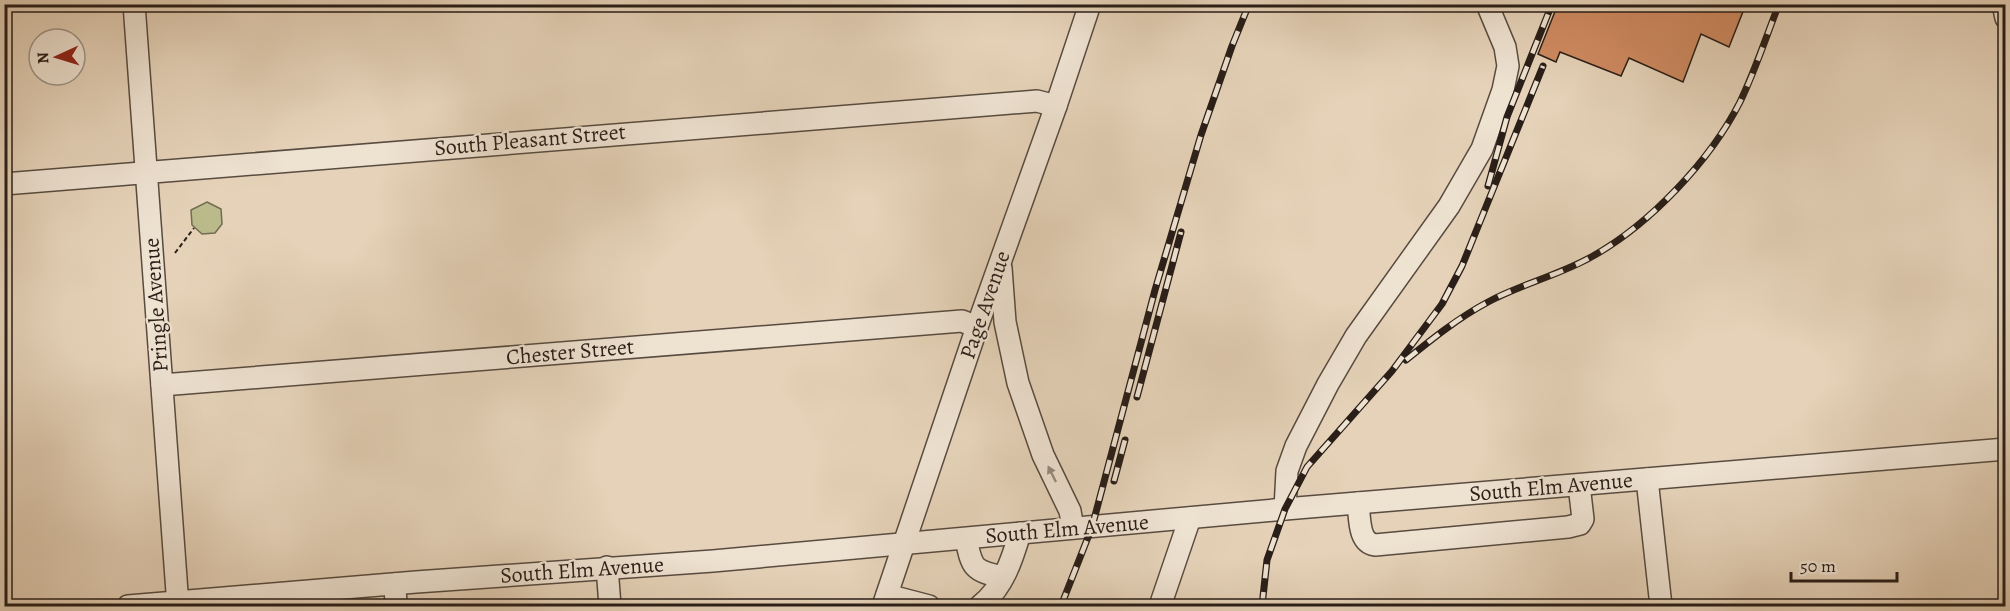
<svg xmlns="http://www.w3.org/2000/svg" width="2010" height="611" font-family="Alegreya,serif">
<style>
.green{fill:#baba8b;stroke:#726c52;stroke-width:1.5}
.building{fill:#cf8a61;stroke:#291e18;stroke-width:1.5}
.lines{fill:none;stroke-linecap:round;stroke-linejoin:round}
.minor-casing{stroke:#584b40;stroke-width:24}
.path{stroke:#291e18;stroke-width:2;stroke-dasharray:4.5 3;stroke-linecap:butt}
.minor{stroke:#eee2d1;stroke-width:21}
.rail-casing{stroke:#291e18;stroke-width:7}
.rail{stroke:#eee2d1;stroke-width:4.5;stroke-dasharray:14;stroke-linecap:butt}
.oneway{fill:#958a7e}
.labels{text-anchor:middle;dominant-baseline:central;stroke-width:4.5;stroke-linejoin:round;paint-order:stroke}
.street-label{font-size:22px;fill:#291e18;stroke:#eee2d1}
</style>
<rect width="100%" height="100%" fill="#e5d2b8"/>
<filter id="stains"><feTurbulence type="fractalNoise" baseFrequency=".00333" numOctaves="4"/><feColorMatrix values="0 0 0 0 .2 0 0 0 0 .09 0 0 0 0 .02 0 0 0 .5 -.17"/></filter>
<radialGradient id="worn" r=".72"><stop offset=".6" stop-color="#630" stop-opacity="0"/><stop offset="1" stop-color="#630" stop-opacity=".3"/></radialGradient>
<path class="green" d="M207,202L221,209L222,224L215,233L202,234L192,225L191,210Z"/>
<path class="building" d="M1558,4H1746L1729,47L1701,34L1683,82L1629,58L1621,76L1560,52L1556,62L1538,54Z"/>
<g class="lines">
<g class="minor-casing">
<g id="minor">
<path d="M134,4L178,606"/>
<path d="M2003,4L2006,18"/>
<path d="M4,184L1037,101L1056,106"/>
<path d="M1001,268L1005,322L1018,383L1043,455L1070,511L1073,528"/>
<path d="M162,385L962,321L977,327"/>
<path d="M1647,479L1661,606"/>
<path d="M1358,503C1360,518 1358,542 1375,545L1568,527L1580,524L1583,519L1579,485"/>
<path d="M1285,509L1287,471L1296,446L1328,384L1356,336L1449,206L1482,149L1503,90L1508,66L1505,47L1487,4"/>
<path d="M966,539C972,568 973,571 1003,577"/>
<path d="M607,567L610,606"/>
<path d="M395,584L396,606"/>
<path d="M887,595L929,606"/>
<path d="M128,606L416,582L713,561L1285,509L2006,449"/>
<path d="M883,606L977,327L1056,106L1090,4"/>
<path d="M980,606C1003,588 1012,560 1020,533"/>
<path d="M1160,606L1190,518"/>
</g>
</g>
<path class="path" d="M175,253L194,228"/>
<use href="#minor" class="minor"/>
<g class="rail-casing">
<g id="rail">
<path d="M1488,186L1507,117L1552,4"/>
<path d="M1406,360C1432,339 1458,318 1488,302C1521,284 1560,275 1593,256C1650,224 1710,161 1740,102C1755,71 1766,37 1779,4"/>
<path d="M1137,397L1181,232"/>
<path d="M1114,481L1125,440"/>
<path d="M1061,606L1092,527L1155,290L1201,135L1232,46L1249,4"/>
<path d="M1262,606L1267,560L1285,509L1307,467L1392,371L1442,304L1462,266L1543,66"/>
</g>
</g>
<use href="#rail" class="rail"/>
</g>
<defs><path id="oneway-solid" d="M-6-.8H1V-3.2L6.5 0L1 3.2V.8H-6Z" transform="scale(1.5)"/></defs>
<use class="oneway" href="#oneway-solid" transform="translate(1052 474) rotate(-116)"/>
<g class="labels">
<g class="street-label">
<text transform="translate(530 140) rotate(-5)">South Pleasant Street</text>
<text transform="translate(156 305) rotate(-94)">Pringle Avenue</text>
<text transform="translate(985 305) rotate(-71)">Page Avenue</text>
<text transform="translate(570 352) rotate(-5)">Chester Street</text>
<text transform="translate(1551 487) rotate(-5)">South Elm Avenue</text>
<text transform="translate(1067 529) rotate(-5)">South Elm Avenue</text>
<text transform="translate(582 570) rotate(-4)">South Elm Avenue</text>
</g>
</g>
<rect width="2010" height="611" fill="none" stroke="#e5d2b8" stroke-width="24"/>
<rect x="6" y="6" width="1998" height="599" fill="none" stroke="#291e18" stroke-width="3"/>
<rect x="12" y="12" width="1986" height="587" fill="none" stroke="#291e18" stroke-width="1.5"/>
<g transform="translate(57 57) rotate(266)"><circle r="28" fill="#eee2d1" stroke="#9f9487" stroke-width="1.5"/>
<path d="M0-4.5L10 22L0 15L-10 22Z" fill="#8f2418"/>
<text y="-9" font-size="16" font-weight="bold" text-anchor="middle" fill="#291e18">N</text>
</g>
<path d="M1791 572v9h106v-9" fill="none" stroke="#291e18" stroke-width="3"/>
<text x="1800" y="572" font-size="18" fill="#291e18" stroke="#eee2d1" stroke-width="4.5" paint-order="stroke">50 m</text>
<rect width="100%" height="100%" filter="url(#stains)"/>
<rect width="100%" height="100%" fill="url(#worn)"/>
</svg>
